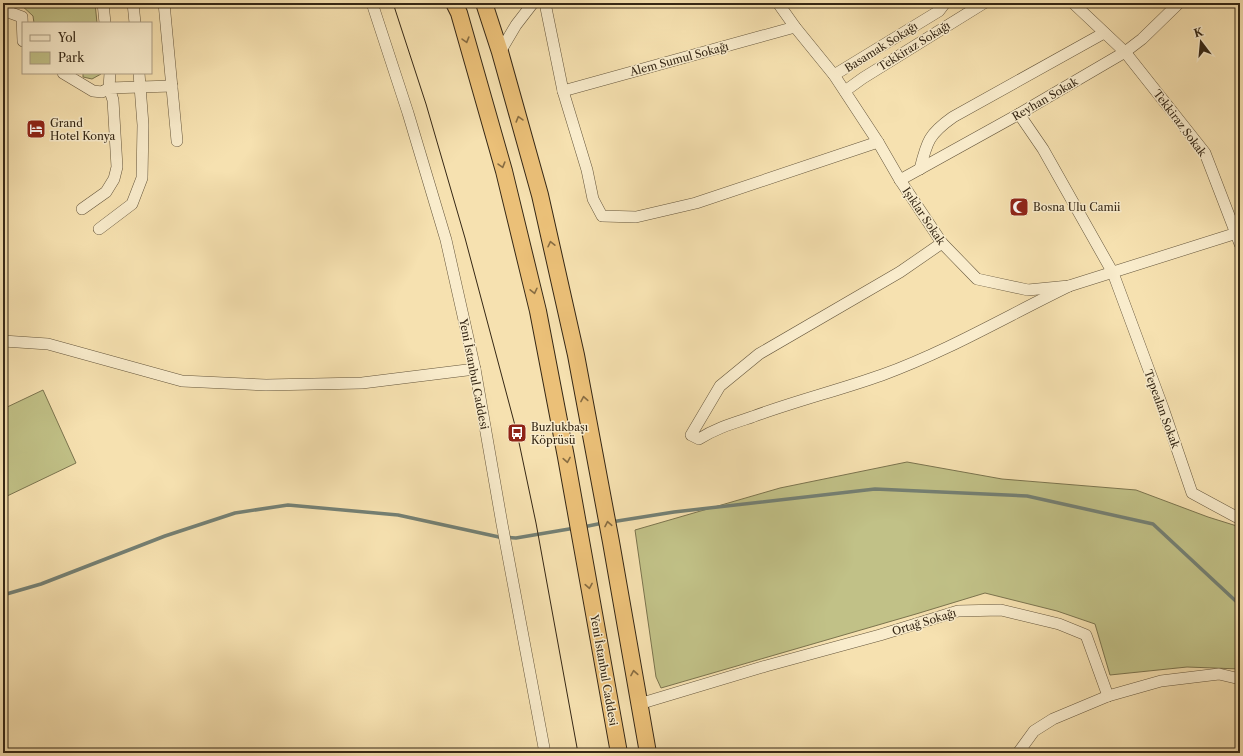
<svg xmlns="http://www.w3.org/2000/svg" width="1243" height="756" font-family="'Libre Caslon Text',serif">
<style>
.green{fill:#c1c187;stroke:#7b744e}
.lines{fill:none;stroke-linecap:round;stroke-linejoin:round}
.stream{stroke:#748074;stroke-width:3.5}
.minor-casing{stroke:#65563c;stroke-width:12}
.highway-casing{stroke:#352715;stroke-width:18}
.minor{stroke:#f9eccc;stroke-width:11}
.highway{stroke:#ebc078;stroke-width:16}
.tram{stroke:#352715;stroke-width:1}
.oneway{stroke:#876c42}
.labels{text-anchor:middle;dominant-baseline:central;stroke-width:3;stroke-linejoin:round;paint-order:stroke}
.street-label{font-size:11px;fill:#352715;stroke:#f9eccc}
.poi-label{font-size:11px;fill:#352715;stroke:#f9eccc;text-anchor:start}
</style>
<rect width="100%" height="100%" fill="#f6e1b0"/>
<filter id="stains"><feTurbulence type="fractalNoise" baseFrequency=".005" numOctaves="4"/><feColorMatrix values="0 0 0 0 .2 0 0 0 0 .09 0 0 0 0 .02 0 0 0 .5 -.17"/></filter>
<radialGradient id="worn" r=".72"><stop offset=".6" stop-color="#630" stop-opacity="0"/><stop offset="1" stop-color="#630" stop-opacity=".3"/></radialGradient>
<g class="green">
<path d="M19,3H95L97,23H34L33,16Z"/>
<path d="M83,73H101V74L92,79L83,77Z"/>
<path d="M43,390L76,463L3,498V409Z"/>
<path d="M907,462L1002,479L1136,490L1208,517L1240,527V669L1187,667L1110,675L1095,624L1057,611L985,593L916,614L661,688L656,677L635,530L780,488Z"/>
</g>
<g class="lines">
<g class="stream">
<path d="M611,522L674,512L875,489L1027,496L1153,524L1240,605"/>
<path d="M583,527L603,523"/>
<path d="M3,595L41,584L165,536L235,513L288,505L398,515L499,537L516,538L575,528"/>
</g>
<g class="minor-casing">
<g id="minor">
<path d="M103,3L105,23"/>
<path d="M133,3L135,23"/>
<path d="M164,3L177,141"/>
<path d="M372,3L408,113L446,240L475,369L502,524L545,753"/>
<path d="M545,3L563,91L587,170L593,199L602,216L636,217L696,203L878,142"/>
<path d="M778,3L795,27L834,75L878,142L900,180L942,243L977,279L1028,290L1069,286L1240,232"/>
<path d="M1073,3L1125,52L1205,153L1240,244"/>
<path d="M3,5L11,13L22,17L23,41"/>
<path d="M500,52L516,25L533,3"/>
<path d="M63,73L93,91L102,92L109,88L110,73"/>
<path d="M834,75L939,11L945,3"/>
<path d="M563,91L795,27"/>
<path d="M845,91L863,78L984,3"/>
<path d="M1019,114L1043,149L1113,273L1163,408L1192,493L1240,519"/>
<path d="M920,169C927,141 929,134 953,117L1104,33"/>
<path d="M900,180L1019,114L1125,52L1142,39L1179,3"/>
<path d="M82,209L106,192L114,179L117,167L113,100L109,88L172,86"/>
<path d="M99,229L132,204L142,178L143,125L139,73"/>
<path d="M942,243L900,272L759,354L720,386L691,435L699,439C716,428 734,423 752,417C795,401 840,390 882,375C948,351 1007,316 1069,286"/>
<path d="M3,341L48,344L182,381L266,385L362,383L475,369"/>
<path d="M639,704L766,666L880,635L958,611L1001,610L1059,624L1086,635L1108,696"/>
<path d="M1018,753L1034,731L1053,719L1108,696L1161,681L1219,674L1240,679"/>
</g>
</g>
<g class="highway-casing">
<g id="highway">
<path d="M454,3L459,13L504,171L538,311L566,457L619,753"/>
<path d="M484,3L500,52L540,195L576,355L611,542L648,753"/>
</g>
</g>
<use href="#minor" class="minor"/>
<use href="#highway" class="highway"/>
<path class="tram" d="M393,3L426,104L465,238L517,433L536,523L578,753"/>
</g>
<defs><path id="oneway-chevron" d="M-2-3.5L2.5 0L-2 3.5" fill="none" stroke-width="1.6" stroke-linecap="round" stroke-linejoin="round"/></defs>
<g class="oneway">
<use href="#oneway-chevron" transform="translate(466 40) rotate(74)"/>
<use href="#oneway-chevron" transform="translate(519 119) rotate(-106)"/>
<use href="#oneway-chevron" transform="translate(502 165) rotate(74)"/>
<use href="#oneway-chevron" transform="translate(551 244) rotate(-103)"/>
<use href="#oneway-chevron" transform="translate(534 291) rotate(77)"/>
<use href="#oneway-chevron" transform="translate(584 399) rotate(-100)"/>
<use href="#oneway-chevron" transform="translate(567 460) rotate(80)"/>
<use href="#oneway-chevron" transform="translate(608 524) rotate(-101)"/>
<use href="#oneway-chevron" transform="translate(589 586) rotate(80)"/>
<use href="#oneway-chevron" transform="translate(634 673) rotate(-100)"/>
</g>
<defs>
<g id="hotel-square" transform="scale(1)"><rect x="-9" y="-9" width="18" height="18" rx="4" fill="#8f2418" stroke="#f9eccc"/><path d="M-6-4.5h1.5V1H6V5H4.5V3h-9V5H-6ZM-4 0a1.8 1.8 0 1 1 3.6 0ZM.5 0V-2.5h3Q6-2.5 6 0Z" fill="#fff"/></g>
<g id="mosque-square" transform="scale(1)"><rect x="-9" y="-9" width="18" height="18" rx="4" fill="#8f2418" stroke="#f9eccc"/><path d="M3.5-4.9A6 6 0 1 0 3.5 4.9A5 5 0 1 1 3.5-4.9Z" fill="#fff"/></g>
<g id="bus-square" transform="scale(1)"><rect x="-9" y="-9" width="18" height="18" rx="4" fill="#8f2418" stroke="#f9eccc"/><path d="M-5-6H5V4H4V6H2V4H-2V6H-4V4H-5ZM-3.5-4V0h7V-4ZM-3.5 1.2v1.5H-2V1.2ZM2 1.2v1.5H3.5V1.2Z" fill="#fff"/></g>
</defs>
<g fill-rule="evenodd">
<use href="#hotel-square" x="36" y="129"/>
<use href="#mosque-square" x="1019" y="207"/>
<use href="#bus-square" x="517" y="433"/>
</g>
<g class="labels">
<g class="street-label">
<text transform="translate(914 46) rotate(-32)">Tekkiraz Sokağı</text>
<text transform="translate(881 47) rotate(-32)">Basamak Sokağı</text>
<text transform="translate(679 59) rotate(-15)">Alem Sumul Sokağı</text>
<text transform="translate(1045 99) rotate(-30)">Reyhan Sokak</text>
<text transform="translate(1180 123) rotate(53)">Tekkiraz Sokak</text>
<text transform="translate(924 216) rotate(56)">Işıklar Sokak</text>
<text transform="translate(474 374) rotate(79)">Yeni İstanbul Caddesi</text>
<text transform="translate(1162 409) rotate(70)">Tepealan Sokak</text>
<text transform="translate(924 622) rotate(-17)">Ortağ Sokağı</text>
<text transform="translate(604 670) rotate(80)">Yeni İstanbul Caddesi</text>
</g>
<g class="poi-label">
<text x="50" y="123">Grand<tspan x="50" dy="13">Hotel Konya</tspan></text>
<text x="1033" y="207">Bosna Ulu Camii</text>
<text x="531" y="427">Buzlukbaşı<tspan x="531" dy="13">Köprüsü</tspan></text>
</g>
</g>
<rect width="1243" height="756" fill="none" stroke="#f6e1b0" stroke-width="16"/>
<rect x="4" y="4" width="1235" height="748" fill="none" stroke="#352715" stroke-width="2"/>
<rect x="8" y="8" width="1227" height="740" fill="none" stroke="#352715"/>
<rect x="22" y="22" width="130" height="52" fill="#f9eccc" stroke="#ab9d83"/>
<rect x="30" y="35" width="20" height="6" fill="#f9eccc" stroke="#ab9d83"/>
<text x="58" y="42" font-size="12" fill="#352715">Yol</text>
<rect x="30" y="52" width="20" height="12" fill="#c1c187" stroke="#ab9d83"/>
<text x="58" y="62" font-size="12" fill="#352715">Park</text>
<g transform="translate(1201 42) rotate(344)" stroke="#f9eccc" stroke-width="3" paint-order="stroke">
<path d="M0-3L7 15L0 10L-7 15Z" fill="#352715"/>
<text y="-6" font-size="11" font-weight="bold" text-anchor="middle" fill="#352715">K</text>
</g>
<rect width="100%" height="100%" filter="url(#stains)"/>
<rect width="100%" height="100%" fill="url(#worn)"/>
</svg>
